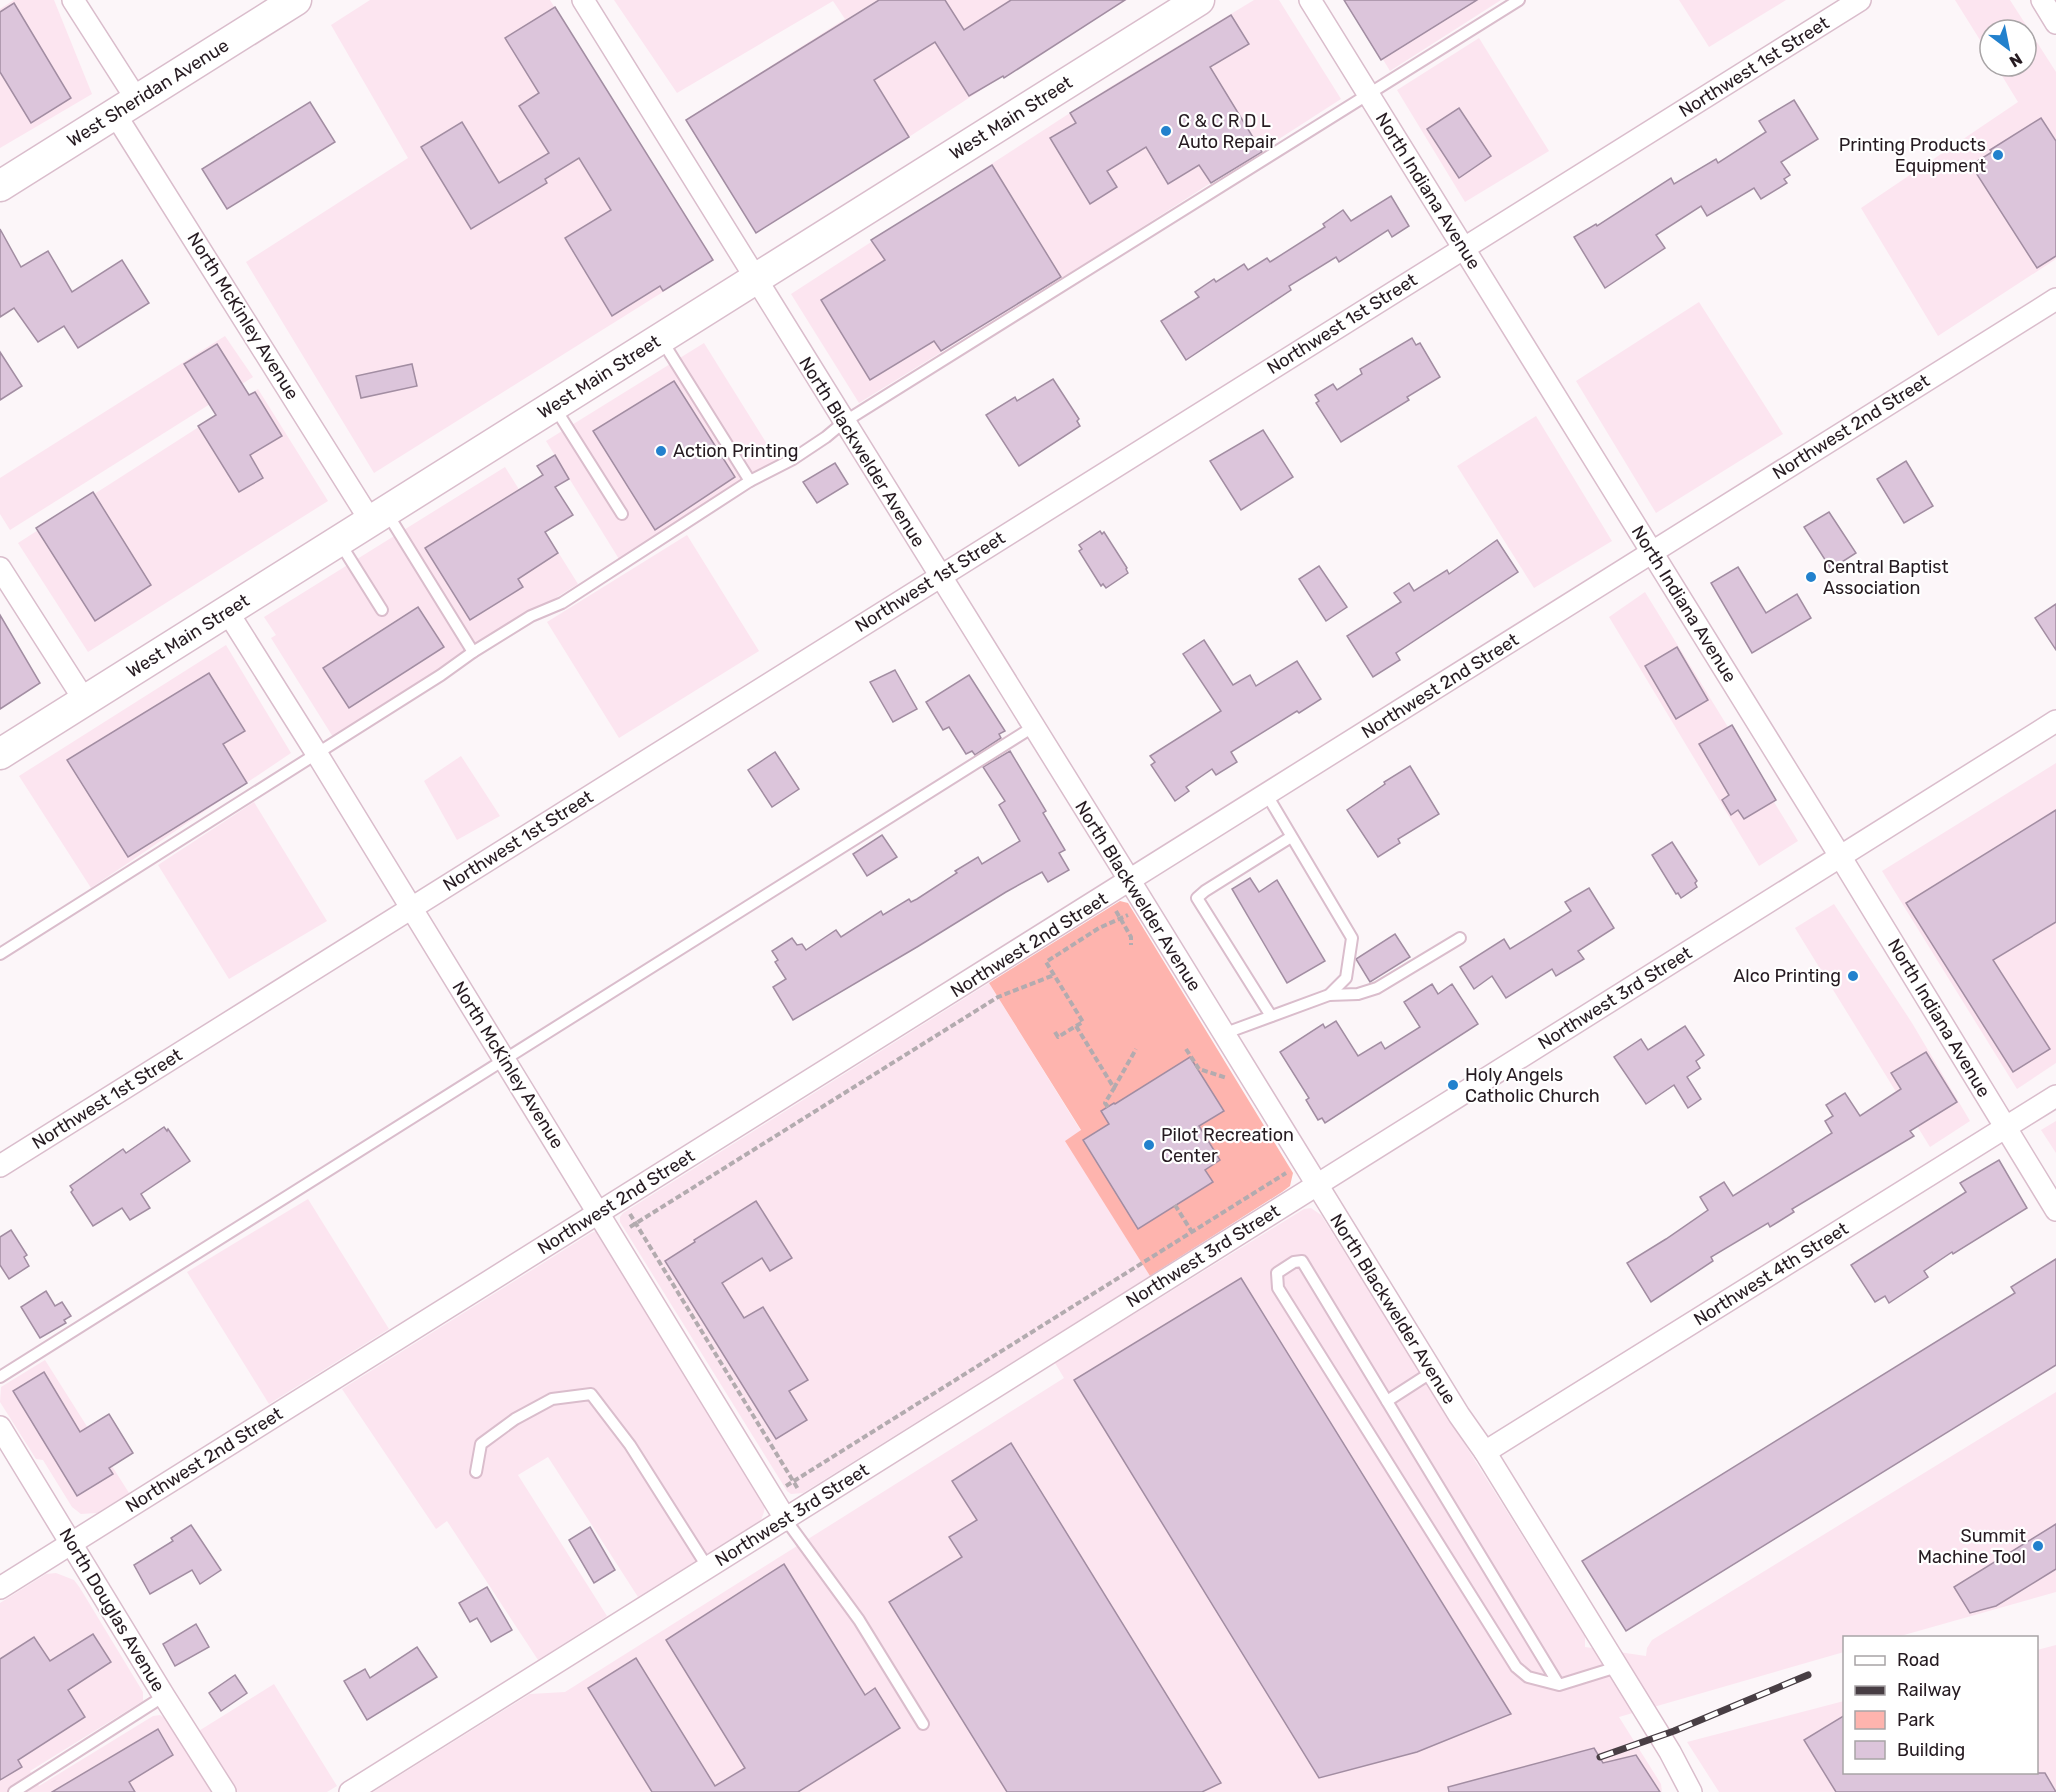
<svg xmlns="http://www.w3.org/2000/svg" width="2056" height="1792" font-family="Rubik,sans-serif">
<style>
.built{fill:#fce5f0}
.green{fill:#feb4ae}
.building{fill:#dcc5db;stroke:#a28da2;stroke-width:1.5}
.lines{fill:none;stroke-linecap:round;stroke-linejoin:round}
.lane-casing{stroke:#dabdcc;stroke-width:14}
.street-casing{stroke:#dabdcc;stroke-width:24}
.secondary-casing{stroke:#dabdcc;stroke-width:33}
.path{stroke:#b3abaf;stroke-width:4;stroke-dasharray:6 3;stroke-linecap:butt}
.lane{stroke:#fff;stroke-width:10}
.street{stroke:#fff;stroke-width:21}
.secondary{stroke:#fff;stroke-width:30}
.rail-casing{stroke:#483e44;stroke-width:7}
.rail{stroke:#fff;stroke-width:4.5;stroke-dasharray:14;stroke-linecap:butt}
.poi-dot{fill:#2281cd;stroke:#fff;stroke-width:2}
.labels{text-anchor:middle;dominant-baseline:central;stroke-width:4.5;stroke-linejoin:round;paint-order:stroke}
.street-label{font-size:18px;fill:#261b21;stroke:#fff}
.poi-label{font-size:18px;fill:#261b21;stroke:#fff;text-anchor:start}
</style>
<rect width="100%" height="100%" fill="#fcf6f9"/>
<g class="built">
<path d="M14,0H54L92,94L0,148V9Z"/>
<path d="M370,0H550L714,260L374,473L246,262L408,158L331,25Z"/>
<path d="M614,0H1127L995,81L878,157L756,232L685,120L845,19L833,1L677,93Z"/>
<path d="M1254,0H1279L1341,99L1116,244L859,403L791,294L1110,87Z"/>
<path d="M1347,0H1501L1390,71Z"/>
<path d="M1679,0H1786L1709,47Z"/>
<path d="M1955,0H2010L2056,72V259L1938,336L1861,208L2018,102L1996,66H2026V30H1990V56Z"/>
<path d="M1479,38L1549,151L1465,202L1397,90Z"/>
<path d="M1699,302L1783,434L1656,513L1576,381Z"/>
<path d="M225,336L253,377L10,530L0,514V478Z"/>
<path d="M704,343L777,460L619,559L546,441Z"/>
<path d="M258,389L328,501L88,652L18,543Z"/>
<path d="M1536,416L1612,541L1534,588L1457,466Z"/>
<path d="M505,467L578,584L333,737L271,638L276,635L264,617Z"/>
<path d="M687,535L759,651L619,738L547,622Z"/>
<path d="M1645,592L1798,841L1759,866L1609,617Z"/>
<path d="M226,645L291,753L91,888L19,776Z"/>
<path d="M461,756L500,816L457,840L424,781Z"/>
<path d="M2056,763V1063L2017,1089L1882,871Z"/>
<path d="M254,802L327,921L229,979L158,865Z"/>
<path d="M1834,904L1912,1023L1970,1121L1930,1147L1795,928Z"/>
<path d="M989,983L1081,1131L1066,1141L1150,1276L803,1493L791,1494L787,1491L620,1222V1217L623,1213Z"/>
<path d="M2056,1121V1153L2041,1130Z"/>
<path d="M308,1199L389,1329L269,1404L187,1272Z"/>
<path d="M1311,1208L1321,1215L1585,1636V1647L1646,1656L1647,1648L1652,1640L2056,1392V1592L1897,1637L1844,1638V1652L1619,1717L1661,1784L1662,1792H373L530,1694L565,1692L1064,1378L1055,1363L1304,1209Z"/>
<path d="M596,1231L765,1505L764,1512L761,1520L638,1597L548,1457L518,1475L607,1616L538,1660L447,1521L436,1529L342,1389L591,1233Z"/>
<path d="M45,1360L129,1493L97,1513L81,1514L72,1507L43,1460L36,1459L0,1402L1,1387Z"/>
<path d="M56,1573L74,1580L80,1588L143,1692V1701L30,1771L39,1786L153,1716L160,1715L166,1719L181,1742L274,1684L337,1786L327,1792H0V1603L46,1574Z"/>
<path d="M2056,1645V1792H1719L1687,1742L1844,1701V1772H2036L2037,1650Z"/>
</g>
<path class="green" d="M1120,901L1128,903L1293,1173L1290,1186L1282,1192L1150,1276L1065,1141L1081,1130L989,983Z"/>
<g class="building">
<path d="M879,0H945L964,30L1011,0H1125L1004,78L1003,76L969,96L935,42L874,80L909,137L756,233L686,120Z"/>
<path d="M1344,0H1477L1381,60Z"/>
<path d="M14,3L71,98L31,123L0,72V12Z"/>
<path d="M555,7L713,260L663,291L660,286L612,316L565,238L611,210L579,158L545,179L547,183L471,229L421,147L462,122L499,183L549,153L519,106L539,93L505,38Z"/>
<path d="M1231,15L1249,44L1210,67L1262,152L1211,183L1199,165L1168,184L1146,147L1107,171L1117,187L1090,204L1050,138L1076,123L1070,113Z"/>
<path d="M1794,100L1818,139L1781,162L1790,175L1784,179L1787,183L1761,199L1754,188L1707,216L1701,206L1656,235L1665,248L1605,288L1574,237L1596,224L1597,226L1671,178L1674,184L1716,159L1718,163L1766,132L1759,121Z"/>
<path d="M310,102L335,142L227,209L202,169Z"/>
<path d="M1459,108L1491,156L1459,178L1427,129Z"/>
<path d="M2041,118L2056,141V256L2037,268L1971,165L1992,152L1990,150Z"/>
<path d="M992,165L1061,277L941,351L934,341L870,380L821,300L885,260L871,240Z"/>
<path d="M1391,196L1409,226L1392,237L1388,230L1339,262L1336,257L1289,286L1291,290L1186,360L1161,321L1199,297L1195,292L1214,279L1216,282L1244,264L1248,270L1267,258L1270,262L1325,227L1323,224L1343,210L1351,221Z"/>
<path d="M0,229L21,267L48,251L72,292L122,260L149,303L78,348L64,326L38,342L14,308L0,317Z"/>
<path d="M1412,338L1416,345L1420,343L1440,377L1407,397L1409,400L1341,442L1316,403L1319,401L1315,395L1333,384L1337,390L1362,374L1360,369Z"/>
<path d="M217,344L249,395L255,392L282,436L250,455L263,478L239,492L198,426L216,415L184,364Z"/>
<path d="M0,352L22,386L0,400Z"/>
<path d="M412,364L417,386L361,398L356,376Z"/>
<path d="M1053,379L1079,419L1077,421L1080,426L1019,466L986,415L1015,397L1017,401Z"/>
<path d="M674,381L735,477L655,530L593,431Z"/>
<path d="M1263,430L1293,477L1241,510L1210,461Z"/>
<path d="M555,455L569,479L555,487L573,515L545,532L558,553L518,579L523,587L470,620L425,548L543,475L537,466Z"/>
<path d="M1906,461L1933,506L1904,523L1877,479Z"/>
<path d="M835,463L848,484L817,503L803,482Z"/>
<path d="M93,492L151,585L95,621L36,528Z"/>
<path d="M1829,512L1856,553L1831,569L1804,527Z"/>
<path d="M1100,531L1102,534L1104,532L1127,568L1126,569L1128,573L1106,588L1103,584L1101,586L1079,551L1082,549L1079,545Z"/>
<path d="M1497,540L1518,572L1396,653L1400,660L1373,677L1347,636L1401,602L1394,593L1409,583L1414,591L1447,570L1449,574Z"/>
<path d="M1319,566L1347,607L1326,621L1299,579Z"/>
<path d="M1738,567L1766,613L1797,594L1811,618L1752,653L1711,583Z"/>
<path d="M2056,604V650L2035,618Z"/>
<path d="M418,607L444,647L349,708L323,668Z"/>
<path d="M0,615L40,683L0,709Z"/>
<path d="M1204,640L1233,685L1250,675L1256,686L1297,661L1321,699L1299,713L1297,711L1231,752L1237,762L1216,775L1212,769L1186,787L1189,791L1175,801L1151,765L1155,762L1150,756L1221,711L1183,654Z"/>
<path d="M1677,647L1708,700L1676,719L1645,666Z"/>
<path d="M895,670L917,709L893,722L870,682Z"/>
<path d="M209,673L245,731L223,744L247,783L128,857L67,760Z"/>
<path d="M969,675L1005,731L999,734L1001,738L975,755L972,751L966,754L949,727L943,730L926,702Z"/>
<path d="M1732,725L1776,800L1744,819L1738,810L1731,815L1722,800L1729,795L1699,744Z"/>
<path d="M1010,751L1046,811L1043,813L1065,850L1059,853L1069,870L1048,882L1042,872L1006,892L917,947L793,1020L773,987L786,979L775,962L778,960L772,951L792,938L797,945L802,944L806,950L836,930L841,937L881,911L883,915L909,899L911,902L917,899L957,873L955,871L978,857L982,864L1020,841L999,805L1005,801L983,767Z"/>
<path d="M775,752L799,789L772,807L748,770Z"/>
<path d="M1410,766L1439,814L1398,839L1400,843L1378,857L1347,810L1385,784L1384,782Z"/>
<path d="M2056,810V922L1993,960L2050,1049L2013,1072L1906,903Z"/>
<path d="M882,835L897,857L867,876L853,854Z"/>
<path d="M1672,842L1697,881L1695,883L1697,887L1681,898L1678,893L1676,894L1652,855Z"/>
<path d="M1250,878L1259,892L1277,880L1325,961L1287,983L1232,889Z"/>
<path d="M1589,888L1614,928L1578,951L1584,959L1556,976L1552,969L1506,998L1492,976L1474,989L1460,967L1504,939L1510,949L1571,911L1565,902Z"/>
<path d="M1395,934L1410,957L1370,982L1356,959Z"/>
<path d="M1432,984L1438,994L1452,984L1478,1024L1325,1123L1322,1118L1318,1120L1306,1100L1309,1098L1280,1052L1323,1024L1325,1028L1336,1021L1358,1056L1381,1042L1385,1049L1420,1027L1404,1002Z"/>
<path d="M1685,1026L1704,1055L1696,1061L1700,1068L1687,1077L1701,1099L1688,1108L1674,1085L1646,1104L1614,1057L1641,1039L1648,1050Z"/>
<path d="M1926,1052L1957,1102L1910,1131L1914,1136L1792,1209L1794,1212L1770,1227L1768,1223L1711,1257L1713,1261L1651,1302L1627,1263L1666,1239L1708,1210L1700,1197L1724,1182L1733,1196L1832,1133L1825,1121L1833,1116L1826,1105L1845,1093L1860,1116L1901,1089L1891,1073Z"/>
<path d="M1190,1057L1224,1111L1199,1126L1220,1160L1205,1170L1213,1182L1138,1229L1083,1140L1109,1124L1101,1111L1114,1103L1115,1104Z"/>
<path d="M164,1127L167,1131L168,1129L190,1161L141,1194L150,1208L130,1220L122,1208L93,1226L71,1192L73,1190L70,1186L123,1149L126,1153Z"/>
<path d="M1999,1160L2027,1208L1953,1254L1952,1252L1924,1271L1928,1277L1889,1303L1885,1296L1875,1302L1851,1265L1966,1192L1960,1183Z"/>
<path d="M756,1201L792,1258L770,1271L762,1258L722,1283L744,1318L763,1307L808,1380L789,1391L807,1420L776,1439L665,1261L695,1242L694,1240Z"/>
<path d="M11,1230L27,1255L24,1257L29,1266L9,1279L0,1265V1237Z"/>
<path d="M2056,1259V1365L1626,1631L1582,1561L2015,1293L2011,1287Z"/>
<path d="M1241,1278L1511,1714L1417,1752L1319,1778L1074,1380Z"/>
<path d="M46,1291L55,1306L62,1302L71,1316L64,1320L66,1323L40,1338L21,1307Z"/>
<path d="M44,1372L80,1432L109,1414L133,1453L109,1468L113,1474L77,1496L13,1391Z"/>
<path d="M1011,1443L1221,1783L1202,1792H1007L889,1602L962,1557L949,1537L977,1520L952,1481Z"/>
<path d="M2056,1524V1569L1996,1606L1970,1613L1954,1587Z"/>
<path d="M191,1525L221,1570L200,1584L192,1570L150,1594L134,1565L173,1541L171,1538Z"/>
<path d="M590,1527L615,1570L594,1583L569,1540Z"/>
<path d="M784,1564L865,1695L875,1688L900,1728L798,1792H652L588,1688L636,1658L715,1786L745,1768L666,1640Z"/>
<path d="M487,1587L512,1630L491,1642L477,1618L470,1622L459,1603Z"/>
<path d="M196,1624L209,1647L175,1666L163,1644Z"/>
<path d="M93,1634L111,1662L68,1690L85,1717L18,1760L22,1767L0,1780V1659L34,1637L50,1661Z"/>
<path d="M417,1647L437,1677L367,1720L344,1681L365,1669L370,1678Z"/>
<path d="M235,1675L247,1693L221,1711L209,1693Z"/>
<path d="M1845,1715V1773H2045L2056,1792H1836L1804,1740Z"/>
<path d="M158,1729L173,1755L129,1782L135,1792H52Z"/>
<path d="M1594,1748L1603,1763L1636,1755L1660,1792H1449L1448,1787Z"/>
</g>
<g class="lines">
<g class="lane-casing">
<g id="lane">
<path d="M661,339L750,481"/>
<path d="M555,408L622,514"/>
<path d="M387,513L473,652"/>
<path d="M340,543L382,610"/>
<path d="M0,954L441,675L473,652L531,616L562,603L750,481L793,459L826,437L844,422L1519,0"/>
<path d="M1329,995L1358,994L1377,988L1460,938"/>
<path d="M1271,1016L1197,898L1205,891L1291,837"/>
<path d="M1223,1034L1329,995L1346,978L1352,938L1267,795"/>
<path d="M0,1377L1033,727"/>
<path d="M1387,1401L1432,1372"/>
<path d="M476,1472L481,1444L515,1419L552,1399L591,1394L630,1445L708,1568"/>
<path d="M786,1520L859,1620L923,1724"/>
<path d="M1559,1685L1302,1261L1294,1262L1277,1273L1278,1288L1516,1667L1528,1677L1559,1685L1617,1667"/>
<path d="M14,1792L164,1696"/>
</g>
</g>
<g class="street-casing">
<g id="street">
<path d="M73,0L137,100"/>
<path d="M583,0C763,295 948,587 1130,881C1240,1059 1348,1238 1459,1415L1485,1452L1670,1752L1691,1792"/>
<path d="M1310,0L1840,856L2056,1210"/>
<path d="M2042,0L2056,23"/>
<path d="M115,114L370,520"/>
<path d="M0,568L85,701"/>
<path d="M227,611L317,754L786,1520"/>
<path d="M0,1166L1860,0"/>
<path d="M0,1427L164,1696L225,1792"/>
<path d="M1485,1452L2056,1096"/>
<path d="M0,1588L2056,299"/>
<path d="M350,1792L2056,721"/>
</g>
</g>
<g class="secondary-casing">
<g id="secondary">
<path d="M0,186L296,0"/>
<path d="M0,754L1199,0"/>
</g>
</g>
<g class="path">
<path d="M1116,911L1131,937V945"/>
<path d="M1076,1026L1083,1022L1046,962L1099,928L1128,915"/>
<path d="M1055,1032L1058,1037L1076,1026L1114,1088L1136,1049"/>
<path d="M1186,1049L1199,1069L1227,1078"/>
<path d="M1108,1107L1105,1103L1114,1088"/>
<path d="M1175,1205L1192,1232"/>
<path d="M630,1214L798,1489"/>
<path d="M630,1227L998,997L1054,975"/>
<path d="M786,1486L1286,1173"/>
</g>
<use href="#lane" class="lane"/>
<use href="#street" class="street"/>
<use href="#secondary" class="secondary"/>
<g class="rail-casing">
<path id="rail" d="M1600,1757L1674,1731L1808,1675"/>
</g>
<use href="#rail" class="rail"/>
</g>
<g class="poi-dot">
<circle cx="1166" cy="131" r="6"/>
<circle cx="1998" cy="155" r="6"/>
<circle cx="661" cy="451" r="6"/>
<circle cx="1811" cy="577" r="6"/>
<circle cx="1853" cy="976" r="6"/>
<circle cx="1453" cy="1085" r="6"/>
<circle cx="1149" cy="1145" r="6"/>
<circle cx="2038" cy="1546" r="6"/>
</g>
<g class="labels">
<g class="street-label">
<text transform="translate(1754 67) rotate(-32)">Northwest 1st Street</text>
<text transform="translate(148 93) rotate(-32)">West Sheridan Avenue</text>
<text transform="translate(1011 118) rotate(-32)">West Main Street</text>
<text transform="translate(1428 191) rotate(58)">North Indiana Avenue</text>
<text transform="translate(243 316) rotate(58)">North McKinley Avenue</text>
<text transform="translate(1342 324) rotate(-32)">Northwest 1st Street</text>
<text transform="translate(599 377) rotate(-32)">West Main Street</text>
<text transform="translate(1851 427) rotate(-32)">Northwest 2nd Street</text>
<text transform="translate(862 452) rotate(58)">North Blackwelder Avenue</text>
<text transform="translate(930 582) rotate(-32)">Northwest 1st Street</text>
<text transform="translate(1684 604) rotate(58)">North Indiana Avenue</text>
<text transform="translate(188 636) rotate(-32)">West Main Street</text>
<text transform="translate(1440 686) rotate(-32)">Northwest 2nd Street</text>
<text transform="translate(518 841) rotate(-32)">Northwest 1st Street</text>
<text transform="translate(1138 896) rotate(58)">North Blackwelder Avenue</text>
<text transform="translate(1029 945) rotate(-32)">Northwest 2nd Street</text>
<text transform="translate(1615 998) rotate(-32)">Northwest 3rd Street</text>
<text transform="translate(1939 1018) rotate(59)">North Indiana Avenue</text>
<text transform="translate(508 1065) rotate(58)">North McKinley Avenue</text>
<text transform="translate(107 1099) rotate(-32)">Northwest 1st Street</text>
<text transform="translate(616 1202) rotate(-32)">Northwest 2nd Street</text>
<text transform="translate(1203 1256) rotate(-32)">Northwest 3rd Street</text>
<text transform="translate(1771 1274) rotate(-32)">Northwest 4th Street</text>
<text transform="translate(1393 1309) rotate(58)">North Blackwelder Avenue</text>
<text transform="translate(204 1460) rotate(-32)">Northwest 2nd Street</text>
<text transform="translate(792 1515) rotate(-32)">Northwest 3rd Street</text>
<text transform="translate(112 1610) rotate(59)">North Douglas Avenue</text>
</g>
<g class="poi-label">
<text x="1178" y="121">C &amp; C R D L<tspan x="1178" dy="21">Auto Repair</tspan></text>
<text x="1986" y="145" text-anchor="end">Printing Products<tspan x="1986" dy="21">Equipment</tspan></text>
<text x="673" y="451">Action Printing</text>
<text x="1823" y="567">Central Baptist<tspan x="1823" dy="21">Association</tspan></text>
<text x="1841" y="976" text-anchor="end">Alco Printing</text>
<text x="1465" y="1075">Holy Angels<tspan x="1465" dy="21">Catholic Church</tspan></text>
<text x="1161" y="1135">Pilot Recreation<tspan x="1161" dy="21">Center</tspan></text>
<text x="2026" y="1536" text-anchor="end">Summit<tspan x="2026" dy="21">Machine Tool</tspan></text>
</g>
</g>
<rect x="1843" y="1636" width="195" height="138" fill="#ffffff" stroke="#a8a4a6" stroke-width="1.5"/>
<rect x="1855" y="1656" width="30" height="9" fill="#ffffff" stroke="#a8a4a6" stroke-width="1.5"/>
<text x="1897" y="1666" font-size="18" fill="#261b21">Road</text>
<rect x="1855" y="1686" width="30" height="9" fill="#483e44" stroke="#a8a4a6" stroke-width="1.5"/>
<text x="1897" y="1696" font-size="18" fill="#261b21">Railway</text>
<rect x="1855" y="1711" width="30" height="18" fill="#feb4ae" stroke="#a8a4a6" stroke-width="1.5"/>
<text x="1897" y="1726" font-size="18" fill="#261b21">Park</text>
<rect x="1855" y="1741" width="30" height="18" fill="#dcc5db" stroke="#a8a4a6" stroke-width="1.5"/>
<text x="1897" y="1756" font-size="18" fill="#261b21">Building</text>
<g transform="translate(2008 48) rotate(148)"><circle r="28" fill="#ffffff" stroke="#a8a4a6" stroke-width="1.5"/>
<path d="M0-4.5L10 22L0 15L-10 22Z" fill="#2281cd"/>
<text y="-9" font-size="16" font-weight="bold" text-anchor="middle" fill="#261b21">N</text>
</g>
</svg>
